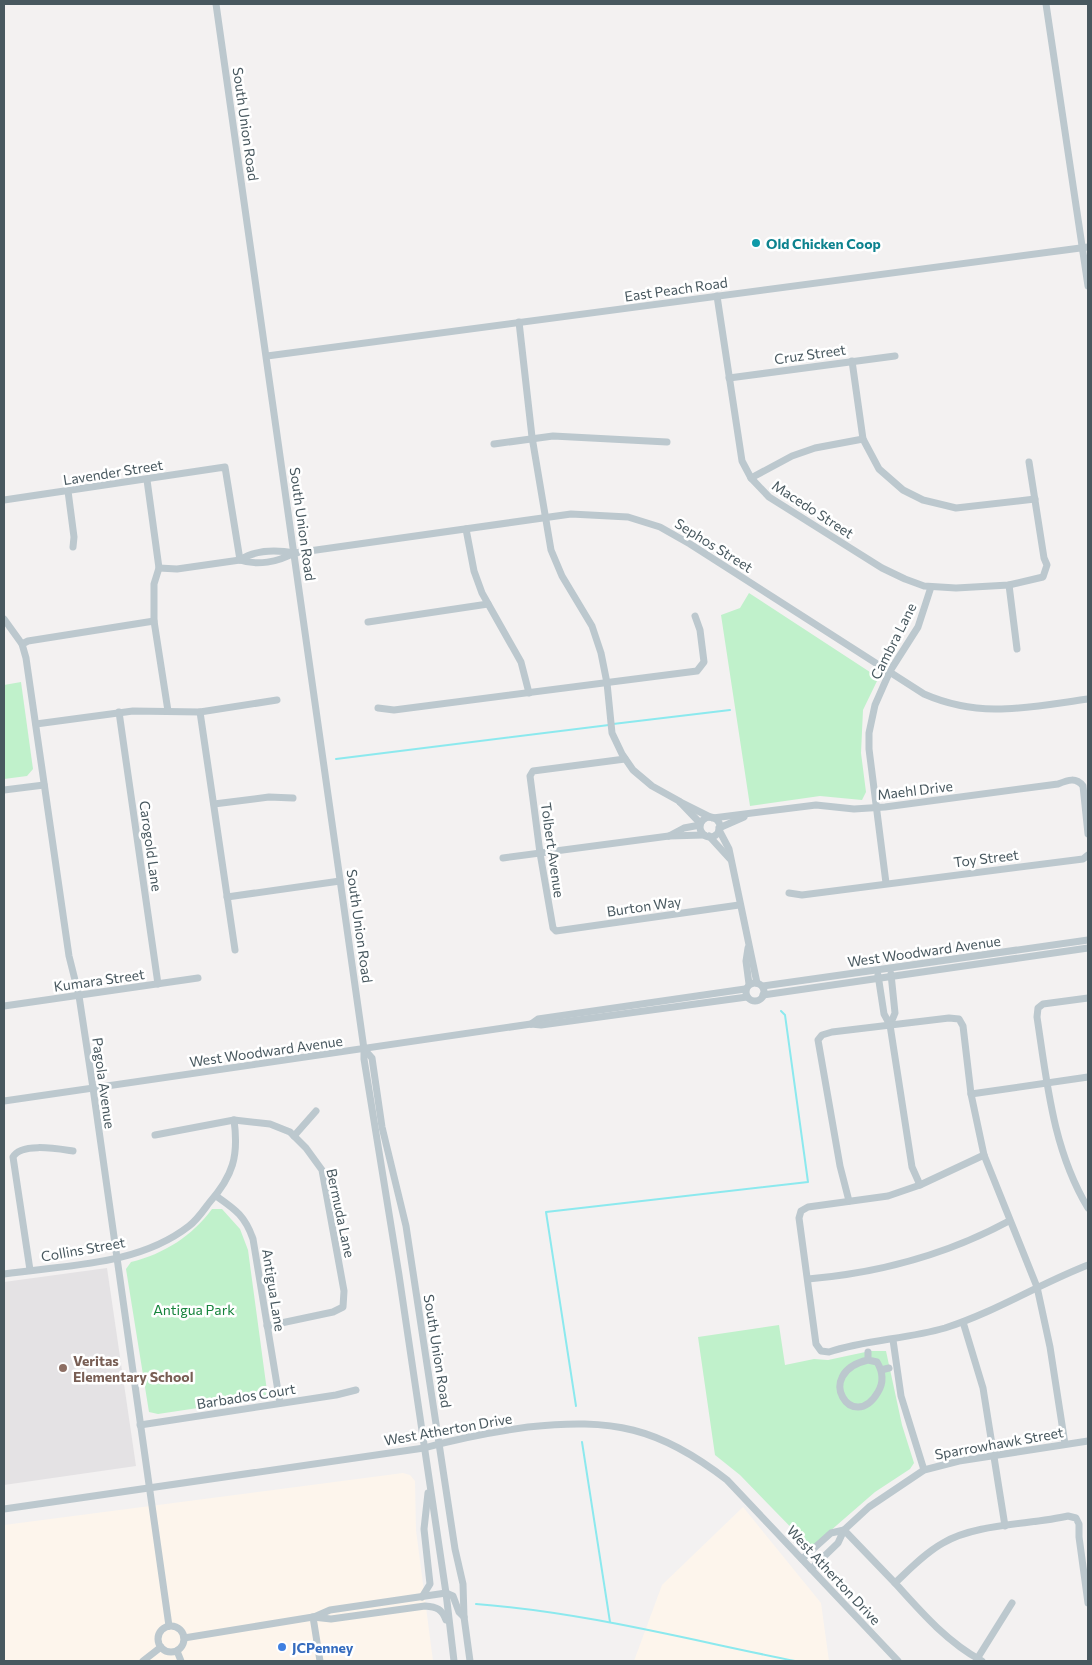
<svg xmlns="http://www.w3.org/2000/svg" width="1092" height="1665" font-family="Commissioner,sans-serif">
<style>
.commercial{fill:#fdf5ec}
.education{fill:#e4e2e4}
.park{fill:#c0f1cb}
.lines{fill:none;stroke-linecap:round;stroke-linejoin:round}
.stream{stroke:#8ce9ee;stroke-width:2}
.minor{stroke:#bcc8ce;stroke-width:7}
.culture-dot{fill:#0f9aa8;stroke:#fff;stroke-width:2}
.education-dot{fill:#8d6e63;stroke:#fff;stroke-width:2}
.shop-dot{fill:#3f7fe0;stroke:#fff;stroke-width:2}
.labels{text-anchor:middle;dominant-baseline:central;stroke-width:5;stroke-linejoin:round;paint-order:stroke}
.street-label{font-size:14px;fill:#48585f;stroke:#fff}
.culture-label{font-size:14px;font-weight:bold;fill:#0d838f;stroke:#fff;text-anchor:start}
.park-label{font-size:14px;fill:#16843c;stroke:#fff}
.education-label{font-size:14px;font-weight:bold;fill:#785e54;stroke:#fff;text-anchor:start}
.shop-label{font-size:14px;font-weight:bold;fill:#366cbe;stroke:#fff;text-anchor:start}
</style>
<rect width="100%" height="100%" fill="#f3f1f1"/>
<g class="commercial">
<path d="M403,1473L410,1475L415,1481L416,1530L433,1661H4V1525Z"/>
<path d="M743,1507L821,1603L829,1661H634L662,1585Z"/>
</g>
<path class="education" d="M107,1268L136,1466L4,1485V1282Z"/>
<g class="park">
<path d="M749,593L876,676L877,681L863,710L861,753L866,792L862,800L820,796L750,806L721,615L740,608Z"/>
<path d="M21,682L33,769L27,776L4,779V685Z"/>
<path d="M212,1209H222L240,1229L248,1250L267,1391L265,1398L158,1414L149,1412L126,1269L131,1262C164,1254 192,1236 212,1209Z"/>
<path d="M779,1325L785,1365L814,1359L828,1360L870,1351H886L902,1425L914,1463L910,1469L875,1492L814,1545L809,1546L740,1475L715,1455L698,1337Z"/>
</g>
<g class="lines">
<g class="stream">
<path d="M613,724L730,710"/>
<path d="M336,759L609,725"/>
<path d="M576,1406L546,1212L808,1182L785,1015L781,1011"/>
<path d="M582,1442L610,1622"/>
<path d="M476,1604C584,1612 690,1640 795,1661"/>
</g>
<g class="minor">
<path d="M216,4L364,1049V1059L399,1275L446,1593L454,1661"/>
<path d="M1046,4L1088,286"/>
<path d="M717,296L742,461L751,478L769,497L882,568L905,579L924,586L956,588L1009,585L1043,577L1047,565L1044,558L1029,462"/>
<path d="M519,322L532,437L551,550L562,576L592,626L601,653L607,683L612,733L622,754L633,770L652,786L679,801L700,823"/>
<path d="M267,356L1088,247"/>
<path d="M852,361L863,439L879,469L903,490L923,500L956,508L1035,499"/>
<path d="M729,378L895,356"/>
<path d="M494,444L553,436L667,442"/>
<path d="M751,478L792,456L815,448L863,439"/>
<path d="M147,480L159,568L154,584V621L168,711"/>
<path d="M68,491L74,537L73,547"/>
<path d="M4,500L225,467L240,560"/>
<path d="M466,529L474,571L482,593L521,662L529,693"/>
<path d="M240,560C257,566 278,562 294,553"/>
<path d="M159,568L177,569L240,560C256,549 277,550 295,553L571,514L628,517L660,527L690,544L924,694C981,719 1029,707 1088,699"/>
<path d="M1009,585L1017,649"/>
<path d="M4,619L22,644L26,658L69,956L79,996L93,1088L169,1626"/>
<path d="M368,622L488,604"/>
<path d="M22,644L28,641L154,621"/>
<path d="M378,708L394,710L697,671L704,662L700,630L695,616"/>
<path d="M119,712L158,984"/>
<path d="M200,712L235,950"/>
<path d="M36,724L133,711L200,712L277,700"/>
<path d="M625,759L533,771L530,776L540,853L553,928L556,931L739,905"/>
<path d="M4,790L44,785"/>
<path d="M680,802L710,817"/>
<path d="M214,804L269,797L293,798"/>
<circle cx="710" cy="827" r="10"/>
<path d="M713,818L816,805L854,809L885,807L1058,784C1068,780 1076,777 1083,786L1088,834"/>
<path d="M719,828L744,817"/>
<path d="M719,830L729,849L757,983"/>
<path d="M669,836L684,828L700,825"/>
<path d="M709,836L730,859"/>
<path d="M503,858L669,836L704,835"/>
<path d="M886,883L869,749V733L875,705L890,671L918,627L931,587"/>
<path d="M789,893L802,895L1083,859L1088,855"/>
<path d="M227,897L340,881"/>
<path d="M748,948L746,961L749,984"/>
<path d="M878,975L884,1014L890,1025L895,1013L891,974"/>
<circle cx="755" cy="992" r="9"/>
<path d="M763,986L1088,940"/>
<path d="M763,995L1088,948"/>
<path d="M1088,998L1043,1004L1038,1008L1037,1017C1047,1083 1053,1150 1088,1208"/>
<path d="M4,1006L198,978"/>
<path d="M531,1024L538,1019L745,989"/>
<path d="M890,1025L912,1167L920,1185"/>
<path d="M364,1049L372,1058L382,1127L406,1226L455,1549L463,1584L464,1617L470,1661"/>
<path d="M971,1094L1088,1077"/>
<path d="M4,1101L531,1024L541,1025L747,997"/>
<path d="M155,1135L234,1120L270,1124L290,1132L306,1148L322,1170L344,1291L343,1307L333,1312L267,1326"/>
<path d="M294,1136L316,1111"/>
<path d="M984,1155L920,1185L888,1196L808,1207L801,1211L799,1218L816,1344L821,1351L829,1352C865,1340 907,1339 945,1328C995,1312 1039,1284 1088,1265"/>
<path d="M216,1196C236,1210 245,1216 253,1239L280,1403"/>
<path d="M849,1201L840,1166L818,1040L822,1035L832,1032L949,1018L959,1019L963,1026L971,1094L984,1155L1037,1287L1050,1347L1065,1444"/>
<path d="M30,1270L13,1157C21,1142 59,1149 73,1151"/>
<path d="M4,1274C65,1265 138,1266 189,1226C197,1220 203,1211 209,1203C233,1176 239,1156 234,1120"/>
<path d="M808,1279C879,1273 946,1255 1009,1221"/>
<path d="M963,1322L983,1388L1005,1526"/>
<path d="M893,1340L901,1396L924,1470"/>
<path d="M868,1352V1360C812,1373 853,1435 878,1392C884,1382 883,1372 877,1362L868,1360"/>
<path d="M881,1370L889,1368"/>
<path d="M140,1425L336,1395L356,1390"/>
<path d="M4,1509L424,1448C460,1438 491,1432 528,1427C612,1418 659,1427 727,1480L898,1661"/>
<path d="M802,1559L831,1533L844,1530L838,1543L811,1569"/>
<path d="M895,1583L844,1530L869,1507L924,1470L959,1461L1088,1441"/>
<path d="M446,1593L453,1596L459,1612L464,1617"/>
<path d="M422,1597L430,1584L424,1529L428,1493"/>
<path d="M313,1617L320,1661"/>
<path d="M314,1617L330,1610L446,1593"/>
<circle cx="171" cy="1639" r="13"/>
<path d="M184,1638L313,1617L331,1619L425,1606C437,1607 442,1609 446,1620"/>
<path d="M177,1651L181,1661"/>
<path d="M977,1659L1012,1603"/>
<path d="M143,1661L161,1647"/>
<path d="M982,1661C947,1642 921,1612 895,1583C910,1569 925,1553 943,1543C977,1523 1030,1525 1068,1516L1076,1518L1079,1524V1537L1088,1603"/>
</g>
</g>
<circle class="culture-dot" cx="756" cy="243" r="5"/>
<circle class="education-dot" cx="63" cy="1368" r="5"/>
<circle class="shop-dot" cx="282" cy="1647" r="5"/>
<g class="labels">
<g class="street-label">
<text transform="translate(246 124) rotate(82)">South Union Road</text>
<text transform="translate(676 289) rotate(-8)">East Peach Road</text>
<text transform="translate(810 354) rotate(-8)">Cruz Street</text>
<text transform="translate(113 472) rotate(-9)">Lavender Street</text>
<text transform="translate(813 509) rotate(33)">Macedo Street</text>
<text transform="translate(303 524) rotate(82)">South Union Road</text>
<text transform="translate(714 545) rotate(32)">Sephos Street</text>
<text transform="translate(893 641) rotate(-63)">Cambra Lane</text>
<text transform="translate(915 790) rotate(-7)">Maehl Drive</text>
<text transform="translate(151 846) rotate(82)">Carogold Lane</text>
<text transform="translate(553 850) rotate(82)">Tolbert Avenue</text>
<text transform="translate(986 858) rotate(-7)">Toy Street</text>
<text transform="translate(644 906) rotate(-8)">Burton Way</text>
<text transform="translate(360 926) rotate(82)">South Union Road</text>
<text transform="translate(924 951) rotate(-8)">West Woodward Avenue</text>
<text transform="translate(99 980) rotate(-8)">Kumara Street</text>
<text transform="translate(266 1051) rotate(-8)">West Woodward Avenue</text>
<text transform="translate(104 1083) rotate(82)">Pagola Avenue</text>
<text transform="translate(341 1213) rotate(78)">Bermuda Lane</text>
<text transform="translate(83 1249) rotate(-10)">Collins Street</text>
<text transform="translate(274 1290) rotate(81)">Antigua Lane</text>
<text transform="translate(438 1351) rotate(81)">South Union Road</text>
<text transform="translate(246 1396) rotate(-9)">Barbados Court</text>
<text transform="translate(448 1429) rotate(-10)">West Atherton Drive</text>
<text transform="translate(999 1443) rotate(-10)">Sparrowhawk Street</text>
<text transform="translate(834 1575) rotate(47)">West Atherton Drive</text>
</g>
<g class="culture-label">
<text x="766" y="243">Old Chicken Coop</text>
</g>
<g class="park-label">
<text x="194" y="1309">Antigua Park</text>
</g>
<g class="education-label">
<text x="73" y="1360">Veritas<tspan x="73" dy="16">Elementary School</tspan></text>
</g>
<g class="shop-label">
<text x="292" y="1647">JCPenney</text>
</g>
</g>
<rect width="1092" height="1665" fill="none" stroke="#48585f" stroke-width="10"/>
</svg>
